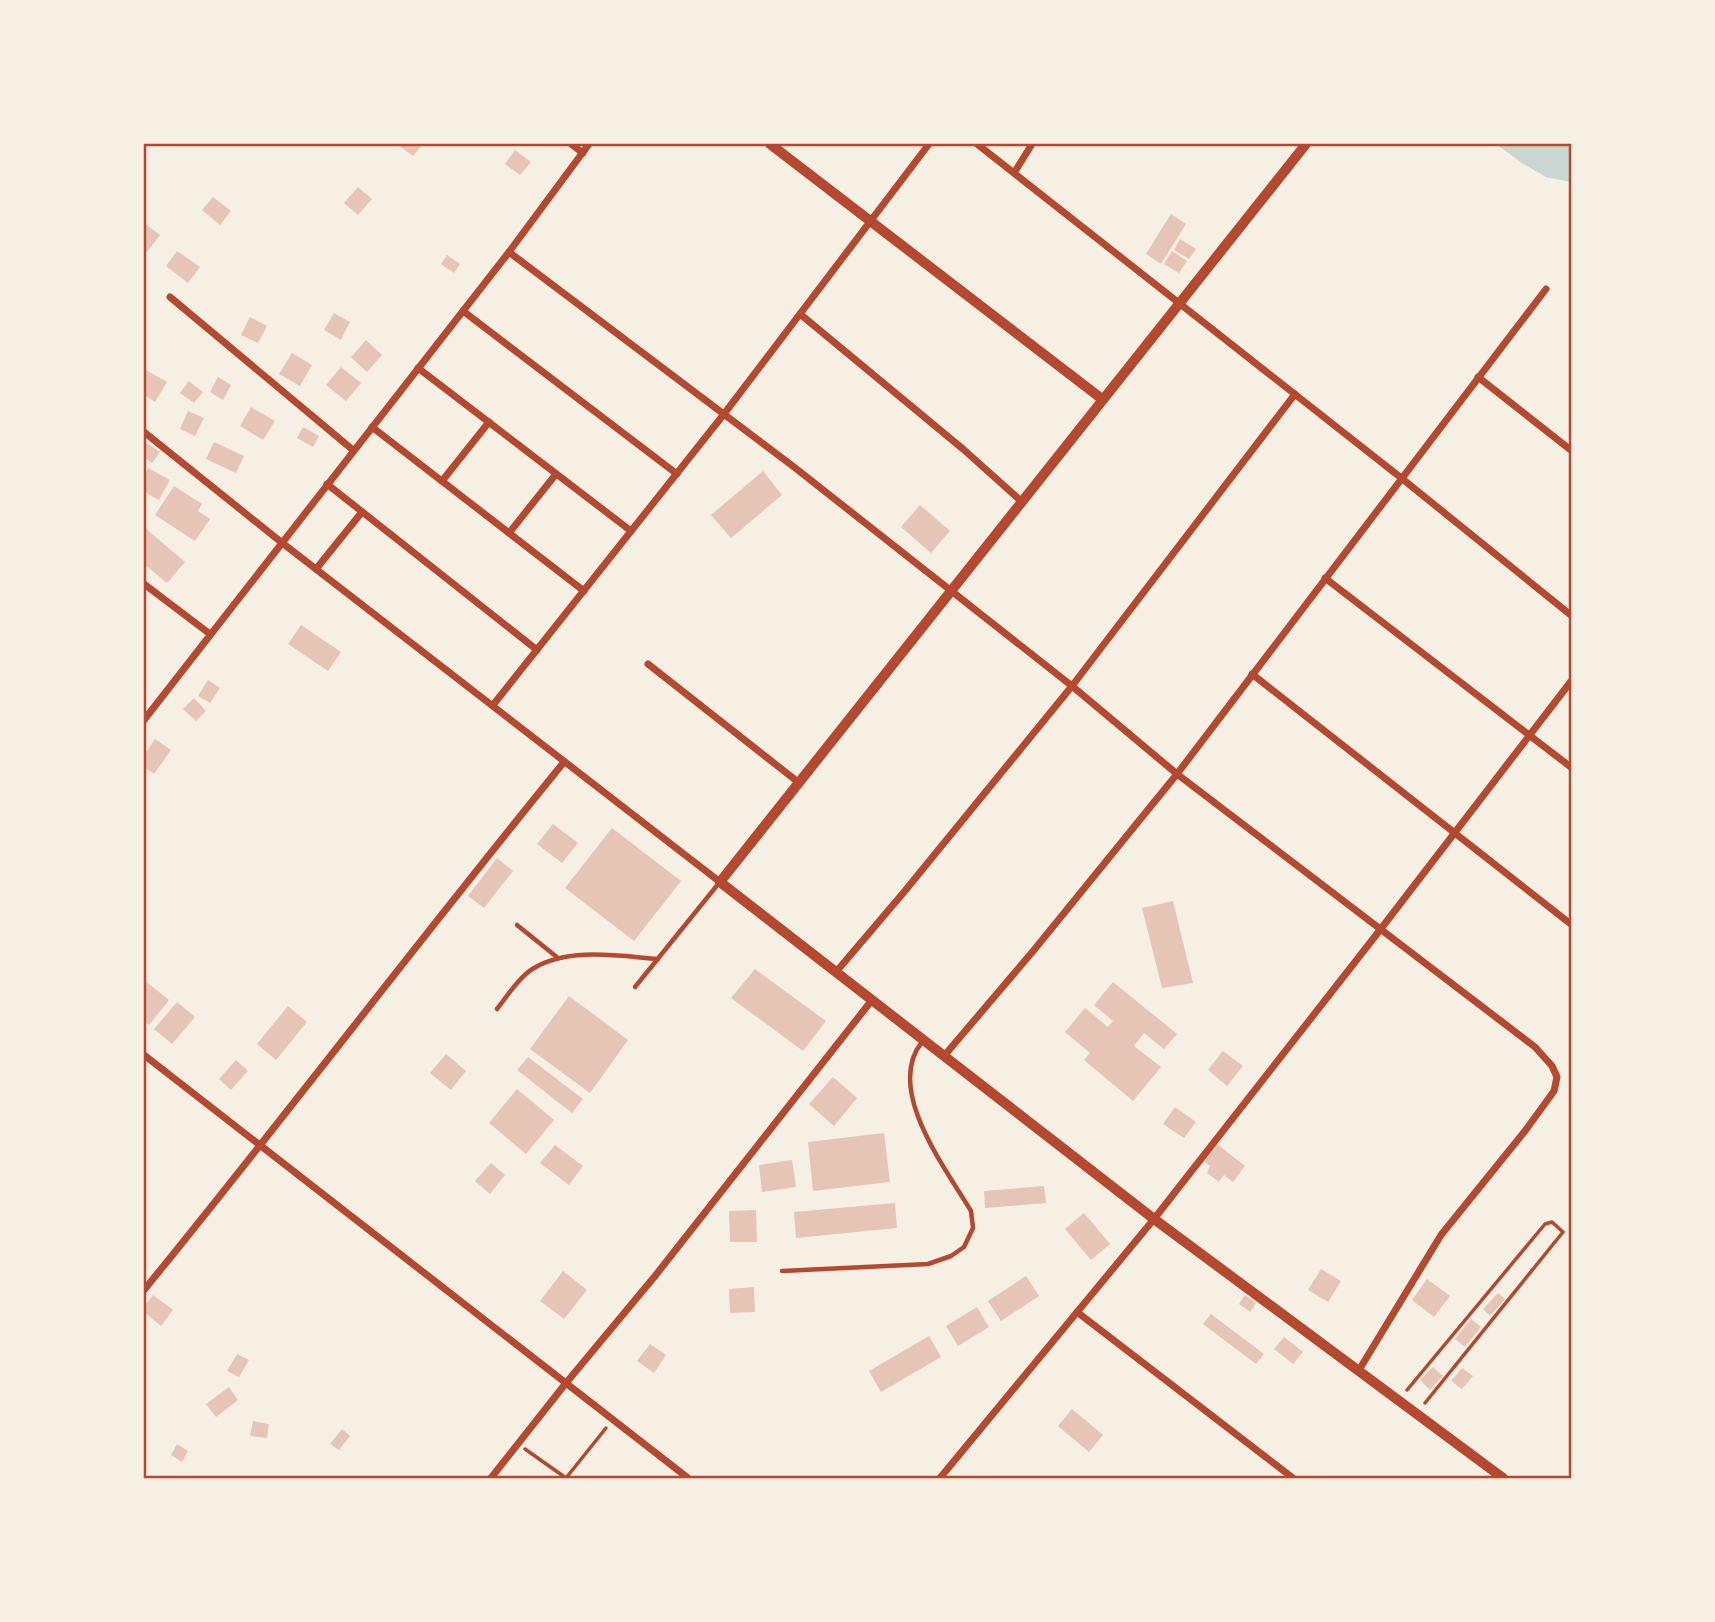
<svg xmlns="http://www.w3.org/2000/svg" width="1715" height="1622" font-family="Quicksand,sans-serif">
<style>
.water{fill:#c9d6d2}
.building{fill:#e6c5b7}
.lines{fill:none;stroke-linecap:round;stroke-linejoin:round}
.path{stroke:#b5482f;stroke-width:3.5}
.service{stroke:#b5482f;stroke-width:4.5}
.minor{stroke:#b5482f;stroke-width:7}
.tertiary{stroke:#b5482f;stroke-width:10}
.neatline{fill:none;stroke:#b5482f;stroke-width:2.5}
</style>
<rect width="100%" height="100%" fill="#f6efe4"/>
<path class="water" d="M1496,144H1571V182L1546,177L1522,163Z"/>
<g class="building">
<path d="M397,144H423L413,156Z"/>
<path d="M515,150L531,162L520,175L505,164Z"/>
<path d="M358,187L372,199L358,215L344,203Z"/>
<path d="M213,197L231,211L220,225L202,210Z"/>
<path d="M1171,214L1186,224L1161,264L1146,254Z"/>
<path d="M144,223L160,235L147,252L144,249Z"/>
<path d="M1180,239L1196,249L1189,259L1174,250Z"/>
<path d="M177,251L200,267L188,283L166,266Z"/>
<path d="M1172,251L1187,261L1179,273L1164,264Z"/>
<path d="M447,255L460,264L454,273L441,264Z"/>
<path d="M334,313L350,322L341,340L324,330Z"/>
<path d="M250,317L267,326L258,343L241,335Z"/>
<path d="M366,340L382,355L367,372L351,357Z"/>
<path d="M292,353L312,365L300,386L279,374Z"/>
<path d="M341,367L361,383L346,401L326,385Z"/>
<path d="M146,370L167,382L155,402L144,395V375Z"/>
<path d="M218,377L231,385L223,400L210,392Z"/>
<path d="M189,381L203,392L194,403L180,393Z"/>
<path d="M251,407L275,421L263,440L240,426Z"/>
<path d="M188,411L204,418L195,436L180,429Z"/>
<path d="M303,427L319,436L313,447L297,438Z"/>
<path d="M144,441L160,452L152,463L144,457Z"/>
<path d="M214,442L244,456L236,473L206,459Z"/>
<path d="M148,468L170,480L159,500L144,492V476Z"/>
<path d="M763,471L782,495L731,538L711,515Z"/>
<path d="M174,486L202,504L198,511L210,519L195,541L155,515Z"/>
<path d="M920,505L950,531L931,553L901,527Z"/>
<path d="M144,527L185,562L167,583L144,564Z"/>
<path d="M301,625L341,652L328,671L288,644Z"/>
<path d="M208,680L220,688L210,703L198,696Z"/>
<path d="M194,698L206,711L196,721L183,709Z"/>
<path d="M155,739L171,750L154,774L144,767V755Z"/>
<path d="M553,824L578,843L562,863L537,844Z"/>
<path d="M612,828L681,881L634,941L565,888Z"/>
<path d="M497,858L513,871L484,908L468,896Z"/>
<path d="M1173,901L1193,983L1162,988L1142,908Z"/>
<path d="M755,969L826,1021L803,1051L731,998Z"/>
<path d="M144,980L169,1000L149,1025L144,1021Z"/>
<path d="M1113,982L1177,1034L1164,1049L1144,1033L1134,1046L1161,1067L1133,1101L1084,1060L1090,1053L1065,1032L1085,1008L1108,1027L1113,1021L1094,1005Z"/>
<path d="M569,996L628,1040L590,1093L530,1049Z"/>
<path d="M177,1002L195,1017L172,1044L154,1029Z"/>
<path d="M288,1006L307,1022L276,1060L257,1044Z"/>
<path d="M1223,1051L1243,1066L1227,1086L1208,1070Z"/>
<path d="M446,1054L466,1071L451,1090L430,1073Z"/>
<path d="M528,1057L583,1099L572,1113L517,1070Z"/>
<path d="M236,1060L248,1071L231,1090L219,1079Z"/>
<path d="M833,1077L857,1098L834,1126L809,1104Z"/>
<path d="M517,1089L554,1120L526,1154L489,1123Z"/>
<path d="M1175,1107L1196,1122L1184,1138L1163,1124Z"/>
<path d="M884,1133L890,1182L813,1191L808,1142Z"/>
<path d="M1217,1144L1245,1166L1233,1182L1224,1175L1219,1182L1207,1173L1210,1166L1204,1161Z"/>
<path d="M555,1145L583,1166L569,1185L540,1163Z"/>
<path d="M792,1160L796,1187L762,1192L759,1165Z"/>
<path d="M491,1163L505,1175L490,1194L475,1181Z"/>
<path d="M1044,1186L1046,1203L985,1208L984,1191Z"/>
<path d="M895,1203L897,1228L796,1238L794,1212Z"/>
<path d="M756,1210L757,1242H730L729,1211Z"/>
<path d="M1084,1213L1110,1244L1091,1260L1065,1229Z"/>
<path d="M1321,1269L1341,1281L1328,1302L1308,1290Z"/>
<path d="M563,1271L587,1290L564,1319L540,1301Z"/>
<path d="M1026,1276L1039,1296L1001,1321L988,1301Z"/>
<path d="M1427,1279L1450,1296L1434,1317L1412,1300Z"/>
<path d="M754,1287L755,1312L730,1313L729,1289Z"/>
<path d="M1498,1293L1505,1299L1490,1316L1483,1309Z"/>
<path d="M153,1295L173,1310L161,1326L144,1312V1307Z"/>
<path d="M1245,1295L1256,1303L1250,1312L1239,1304Z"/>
<path d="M977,1307L989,1327L958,1346L946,1326Z"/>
<path d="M1211,1314L1264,1354L1256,1364L1203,1324Z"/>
<path d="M1471,1319L1481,1327L1465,1347L1455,1339Z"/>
<path d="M929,1336L941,1357L881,1392L869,1371Z"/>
<path d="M1284,1337L1303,1352L1293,1364L1274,1349Z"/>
<path d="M650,1344L666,1355L654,1373L637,1361Z"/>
<path d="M237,1354L249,1360L239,1377L227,1371Z"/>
<path d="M1433,1367L1443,1376L1430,1390L1420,1380Z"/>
<path d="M1462,1368L1473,1376L1462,1389L1451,1381Z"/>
<path d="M229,1387L238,1400L216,1417L206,1404Z"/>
<path d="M1072,1409L1103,1435L1089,1452L1058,1426Z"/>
<path d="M253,1421L269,1424L267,1438L250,1436Z"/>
<path d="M342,1429L350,1436L339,1450L330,1444Z"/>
<path d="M177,1444L188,1451L182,1462L171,1455Z"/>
</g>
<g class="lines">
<g class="path">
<path d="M1407,1390L1545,1224L1552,1222L1563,1232L1425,1403"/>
<path d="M525,1449L566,1478"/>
<path d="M566,1478L606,1428"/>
</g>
<g class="service">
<path d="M517,925L558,958"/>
<path d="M635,987L719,883"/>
<path d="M497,1009C508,995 519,977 534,968C569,947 619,956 658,959"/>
<path d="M782,1271L928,1264L951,1256L964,1247L973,1228L971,1211C946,1169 884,1089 922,1042"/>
</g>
<g class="minor">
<path d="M571,144L583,153"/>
<path d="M977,144L1400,477L1572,616"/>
<path d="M1014,173L1032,144"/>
<path d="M509,252L794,467L1072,686L1177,774L1535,1047L1552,1066L1557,1077L1554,1091L1525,1131L1441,1235L1359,1370"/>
<path d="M170,297L353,450"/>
<path d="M463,311L677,474"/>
<path d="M800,314L963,449L1021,501"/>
<path d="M418,368L631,531"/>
<path d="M1478,377L1572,451"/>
<path d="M372,427L584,591"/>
<path d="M144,432L281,542L720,882"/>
<path d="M442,481L489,422"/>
<path d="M327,484L537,650"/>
<path d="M509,533L556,474"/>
<path d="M316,569L362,512"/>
<path d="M1325,578L1572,768"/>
<path d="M144,584L210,634"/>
<path d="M648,664L798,782"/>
<path d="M1252,674L1572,925"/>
<path d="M493,705L724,414L929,144"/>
<path d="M144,720L509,252L589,144"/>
<path d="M836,972L904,892L1072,686L1295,394"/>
<path d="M144,1055L688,1478"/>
<path d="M944,1056L1034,950L1177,774L1546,289"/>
<path d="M144,1290C286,1116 422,936 564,762"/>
<path d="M1077,1312L1293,1478"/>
<path d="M491,1478L566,1383L655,1276L872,1000"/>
<path d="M940,1478L1154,1219L1380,930L1572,680"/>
</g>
<g class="tertiary">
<path d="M770,144L1102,399"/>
<path d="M1306,144L720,882L1154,1219L1503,1478"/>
</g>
</g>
<rect width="1715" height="1622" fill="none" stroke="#f6efe4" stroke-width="290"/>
<rect x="145" y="145" width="1425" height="1332" class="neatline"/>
</svg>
